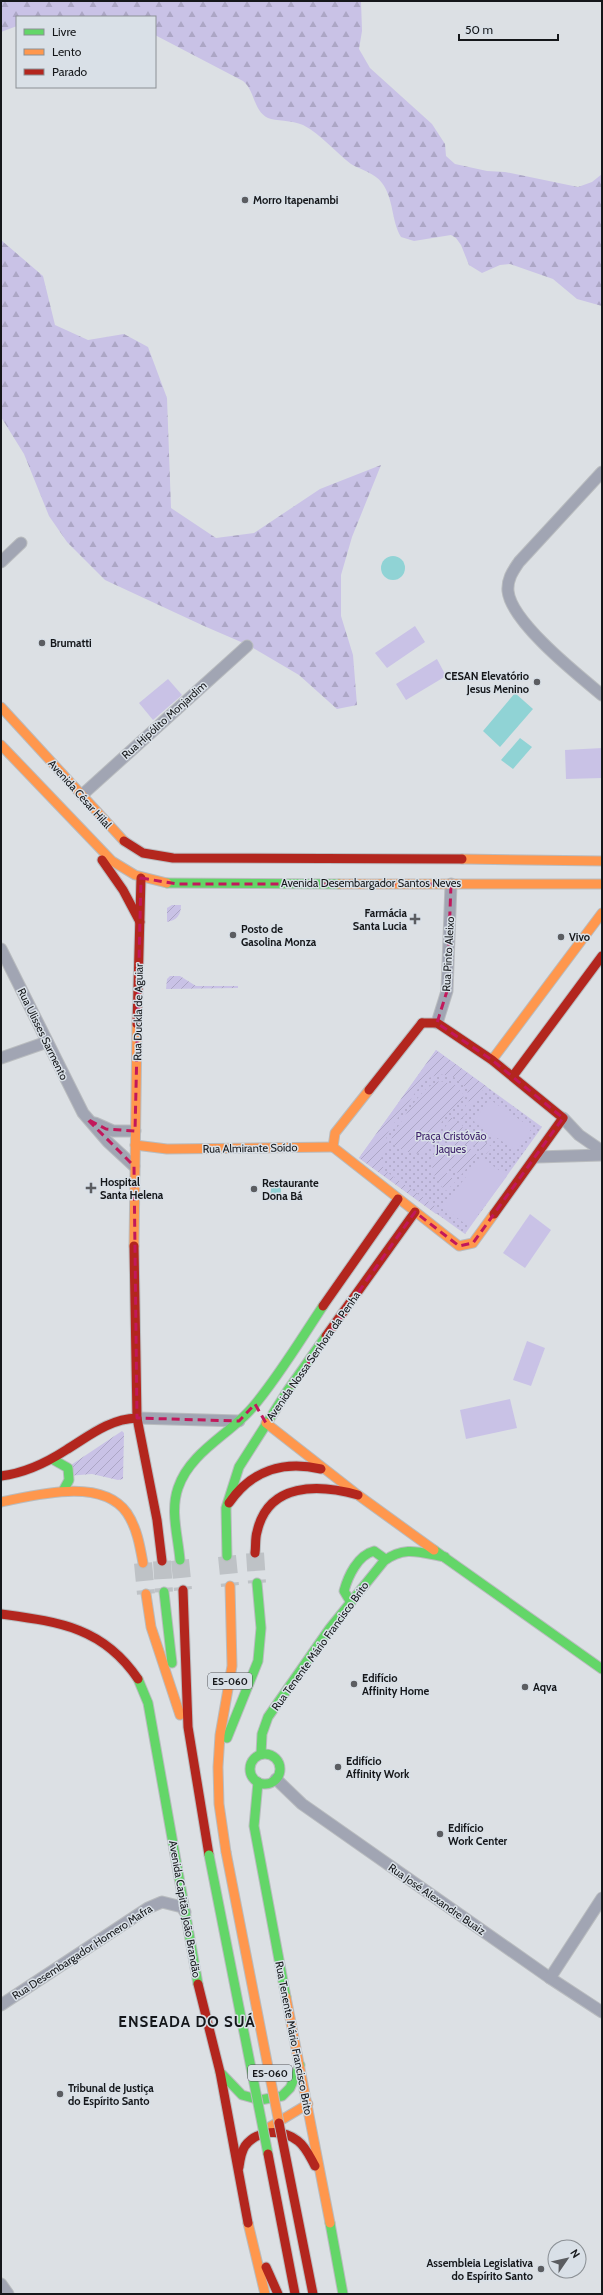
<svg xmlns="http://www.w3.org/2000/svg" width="603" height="2295" font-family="Cabin,sans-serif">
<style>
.forest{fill:url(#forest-firs)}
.park{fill:url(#park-dots)}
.garden{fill:url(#garden-furrows)}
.pitch{fill:#c9c2e6}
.water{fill:#90d3d5}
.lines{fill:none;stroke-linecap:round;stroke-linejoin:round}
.primary-tunnel{stroke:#bec2c6;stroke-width:18;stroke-dasharray:18 9;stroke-linecap:butt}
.street-casing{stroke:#b9bcbf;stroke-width:13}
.fast-casing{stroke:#b9bcbf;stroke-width:11}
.slow-casing{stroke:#b9bcbf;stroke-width:11}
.jam-casing{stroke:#b9bcbf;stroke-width:11}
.street{stroke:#a1a5b3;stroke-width:11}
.fast{stroke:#63d668;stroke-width:9}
.slow{stroke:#ff974d;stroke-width:9}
.jam{stroke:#b3261e;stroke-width:9}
.fast-bridge-casing{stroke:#b9bcbf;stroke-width:11;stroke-linecap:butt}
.slow-bridge-casing{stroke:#b9bcbf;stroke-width:11;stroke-linecap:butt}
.jam-bridge-casing{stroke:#b9bcbf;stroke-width:11;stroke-linecap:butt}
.fast-bridge{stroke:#63d668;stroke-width:9}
.slow-bridge{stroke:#ff974d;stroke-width:9}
.jam-bridge{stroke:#b3261e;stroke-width:9}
.marked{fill:none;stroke:#c2185b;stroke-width:3;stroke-dasharray:8 5;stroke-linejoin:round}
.poi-dot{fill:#5b5d61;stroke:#d9e0e7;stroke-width:1.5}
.labels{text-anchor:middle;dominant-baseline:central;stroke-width:3;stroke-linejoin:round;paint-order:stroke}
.shield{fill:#d9e0e7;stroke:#505358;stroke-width:1}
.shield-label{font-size:10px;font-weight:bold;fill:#15171a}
.poi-label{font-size:11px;font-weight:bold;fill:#15171a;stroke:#d9e0e7;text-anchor:start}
.street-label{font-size:11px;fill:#15171a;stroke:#d9e0e7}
.park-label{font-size:11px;fill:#3f246c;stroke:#d9e0e7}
.district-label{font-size:15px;font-weight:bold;letter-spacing:1px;fill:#15171a;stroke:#d9e0e7}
</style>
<defs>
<pattern id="forest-firs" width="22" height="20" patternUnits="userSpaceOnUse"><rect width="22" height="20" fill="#c9c2e6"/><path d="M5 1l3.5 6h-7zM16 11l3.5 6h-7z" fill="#aca6c5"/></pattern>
<pattern id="park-dots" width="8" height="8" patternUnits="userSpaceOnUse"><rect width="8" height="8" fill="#c9c2e6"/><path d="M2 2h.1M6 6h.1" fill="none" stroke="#aca6c5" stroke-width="1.8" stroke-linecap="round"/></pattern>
<pattern id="garden-furrows" width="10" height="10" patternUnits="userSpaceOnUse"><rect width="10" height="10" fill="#c9c2e6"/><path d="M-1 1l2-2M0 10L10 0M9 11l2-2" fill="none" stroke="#aca6c5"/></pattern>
</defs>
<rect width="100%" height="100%" fill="#dce0e4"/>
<g class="forest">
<path d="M1,1H361L362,31L359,49L370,68L432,124L445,144L446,156L455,164L487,171L505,172L578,187L592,182L602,174V306L577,299L553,279L510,264L500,265L482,273L469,265L461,245L456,238L451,235L414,241L401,237C391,220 394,199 382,183C375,173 361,170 351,164C335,152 321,134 303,125C292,120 275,121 268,118C253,111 255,90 243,81L155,35V17H17V26L1,32Z"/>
<path d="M1,240L43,276L55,325L88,340L124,334L148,347L167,398L171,508L216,538L254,533L320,489L381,465L352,537L341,575V616L353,655L357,705L337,709L299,675L248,645L204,626L105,580L67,542L49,516L24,454L1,417Z"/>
</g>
<path class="park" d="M436,1050L542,1127L465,1234L359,1158Z"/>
<g class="garden">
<path d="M172,905H181C181,915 177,920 167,922V908Z"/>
<path d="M170,976H180L196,986H238V988L166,989L167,979Z"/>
<path d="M436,1050L486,1086L461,1120L459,1116L469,1101L467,1089L454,1077L439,1074L424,1080L386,1135L388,1146L381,1158L384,1170L439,1209L436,1214L359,1158Z"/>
<path d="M440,1081L456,1085L464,1095C460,1105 453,1108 446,1116C429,1137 432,1168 395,1146L391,1137C403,1121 420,1086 440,1081Z"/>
<path d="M451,1117L463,1126L462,1130L453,1133L444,1142L442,1133Z"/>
<path d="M465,1134L475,1135L492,1147L486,1154C472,1142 468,1142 452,1152L441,1149L455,1137Z"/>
<path d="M467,1149L475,1151L477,1156L461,1175L448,1166L443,1171L456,1181L446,1191C434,1179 427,1165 437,1150L450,1158Z"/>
<path d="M122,1431L124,1433L123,1479L118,1480L92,1474L67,1476L65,1469Z"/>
</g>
<g class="pitch">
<path d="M415,626L425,642L387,668L375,653Z"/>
<path d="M437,659L446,676L406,700L396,684Z"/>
<path d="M168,679L182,695L153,720L139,703Z"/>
<path d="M602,748V778L566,779L565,750Z"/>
<path d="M489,1099L532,1128L516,1151L474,1122Z"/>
<path d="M481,1157L507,1176L469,1227L443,1207Z"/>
<path d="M530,1214L551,1230L525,1268L503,1253Z"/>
<path d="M527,1341L545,1348L531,1386L513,1380Z"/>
<path d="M510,1399L517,1428L466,1439L460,1410Z"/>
</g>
<g class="water">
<circle cx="393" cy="568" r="12"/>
<path d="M515,693L533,709L500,747L483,731Z"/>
<path d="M520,738L532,747L513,769L501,760Z"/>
<path d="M272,1180L281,1181V1196L277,1201L270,1199Z"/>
</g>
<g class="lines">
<g class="primary-tunnel">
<path d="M255,1553L257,1583"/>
<path d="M227,1556L230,1586"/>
<path d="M180,1560L183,1590"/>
<path d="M162,1561L164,1592"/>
<path d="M143,1563L146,1594"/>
</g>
<g class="street-casing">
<g id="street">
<path d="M602,472L519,562C513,571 507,579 508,591C511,622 578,675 602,695"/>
<path d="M1,562L21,543"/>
<path d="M82,795L247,646"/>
<path d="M1,949L83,1113L108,1142L134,1166"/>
<path d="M437,1023L447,991L451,884"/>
<path d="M1,1058L47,1042"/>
<path d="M563,1118L579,1135L602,1151"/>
<path d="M95,1123L113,1131H135"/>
<path d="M537,1157L602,1155"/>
<path d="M137,1418L239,1421"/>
<path d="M276,1779L302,1804L550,1978L602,2012"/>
<path d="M550,1978L602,1898"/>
<path d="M1,2005L148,1908L162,1902L182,1907L185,1912"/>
<path d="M1,2284L8,2294"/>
</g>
</g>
<g class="fast-casing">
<g id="fast">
<path d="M167,883L339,884"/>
<path d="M52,1459L68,1468L69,1480L63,1491"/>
<path d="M434,1550L602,1669"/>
<path d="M227,1556L226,1508L239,1467L288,1390L326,1336"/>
<path d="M180,1560C178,1536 170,1511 178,1488C190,1452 229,1435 252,1408C277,1379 301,1339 323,1306"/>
<path d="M164,1592L172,1663"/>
<path d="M350,1601L344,1591C348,1576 358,1555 374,1551L385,1559"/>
<path d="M138,1679L148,1703L198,1984"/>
<path d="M227,1738L258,1661L261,1628L257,1583"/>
<path d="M261,1754L262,1734L268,1717L330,1628L384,1561C405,1545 421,1553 445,1557"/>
<circle cx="265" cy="1769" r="15"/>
<path d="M258,1782L254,1826L286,1997"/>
<path d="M220,2072L242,2095L260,2100L282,2096L290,2088L300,2065"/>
<path d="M330,2223L343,2294"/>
</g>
</g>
<g class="slow-casing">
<g id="slow">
<path d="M1,707L124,841"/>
<path d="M1,745L112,861L135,875L167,883"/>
<path d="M462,859L602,861"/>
<path d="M339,884H602"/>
<path d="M492,1060L602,913"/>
<path d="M369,1090L335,1133L333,1147L459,1246L473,1243L494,1214"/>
<path d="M135,1145L167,1149L333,1147"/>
<path d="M134,1246L137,1024"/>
<path d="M266,1423L358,1495L434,1550"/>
<path d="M1,1502C36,1495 102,1477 127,1513C137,1528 140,1546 143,1563"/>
<path d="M146,1594L151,1627L180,1715"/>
<path d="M226,1852L219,1804L218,1767L220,1735L232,1666L230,1586"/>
<path d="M286,1997L330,2223"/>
<path d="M268,2128L308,2104"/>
<path d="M248,2223L265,2294"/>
</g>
</g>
<g class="jam-casing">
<g id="jam">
<path d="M124,841L143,853L173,858L462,859"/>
<path d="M102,860L123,890L140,922"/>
<path d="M422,1023H437L449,1031L492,1060L563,1118L494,1214"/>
<path d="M137,1024L141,878"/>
<path d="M513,1076L602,956"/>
<path d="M369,1090L422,1023"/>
<path d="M323,1306L398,1199"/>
<path d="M326,1336L415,1212"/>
<path d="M137,1418L157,1520L162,1561"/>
<path d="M1,1476C25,1473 46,1463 66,1450C89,1436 109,1419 137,1418L134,1246"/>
<path d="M229,1503C251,1471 283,1460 321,1469"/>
<path d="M255,1553C256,1546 255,1538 257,1532C268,1482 319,1484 358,1495"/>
<path d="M183,1590L188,1727L209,1855"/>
<path d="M1,1614C59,1622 103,1627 138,1679"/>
<path d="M198,1984L220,2072L248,2223"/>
<path d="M239,2167C240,2160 241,2152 245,2146C257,2130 282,2128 298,2141C306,2147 310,2157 315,2166"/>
<path d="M266,2267L278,2294"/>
</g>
</g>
<use href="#street" class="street"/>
<use href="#fast" class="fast"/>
<use href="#slow" class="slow"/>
<use href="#jam" class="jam"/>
<g class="fast-bridge-casing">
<path id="fast-bridge" d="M209,1855L268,2154"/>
</g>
<g class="slow-bridge-casing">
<path id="slow-bridge" d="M226,1852L279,2123"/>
</g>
<g class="jam-bridge-casing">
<g id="jam-bridge">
<path d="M279,2123L313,2294"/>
<path d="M268,2154L295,2294"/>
</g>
</g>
<use href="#fast-bridge" class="fast-bridge"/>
<use href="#slow-bridge" class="slow-bridge"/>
<use href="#jam-bridge" class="jam-bridge"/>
</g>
<path class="marked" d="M141,878L177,884H451L447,991L437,1023L492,1060L563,1118L473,1243L459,1246L415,1212L266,1423L255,1404L239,1421L137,1418L134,1166L87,1119L106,1129L135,1131Z"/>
<g class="poi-dot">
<circle cx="245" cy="200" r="4"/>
<circle cx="42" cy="643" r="4"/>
<circle cx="537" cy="682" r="4"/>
<path d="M413 913h4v4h4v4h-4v4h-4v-4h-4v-4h4z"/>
<circle cx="233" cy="935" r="4"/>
<circle cx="561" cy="937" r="4"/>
<path d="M89 1182h4v4h4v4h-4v4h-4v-4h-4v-4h4z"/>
<circle cx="254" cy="1189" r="4"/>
<circle cx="354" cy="1684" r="4"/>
<circle cx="525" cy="1687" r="4"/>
<circle cx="338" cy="1767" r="4"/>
<circle cx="440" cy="1834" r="4"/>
<circle cx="60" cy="2094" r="4"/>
<circle cx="541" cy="2269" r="4"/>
</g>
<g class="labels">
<g class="shield">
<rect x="208" y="1673" width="44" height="16" rx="3"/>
<rect x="248" y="2065" width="44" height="16" rx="3"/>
</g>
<g class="shield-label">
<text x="230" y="1681">ES-060</text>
<text x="270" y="2073">ES-060</text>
</g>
<g class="poi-label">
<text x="253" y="200">Morro Itapenambi</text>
<text x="50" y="643">Brumatti</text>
<text x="529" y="676" text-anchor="end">CESAN Elevatório<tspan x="529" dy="13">Jesus Menino</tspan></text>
<text x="407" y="913" text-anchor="end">Farmácia<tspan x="407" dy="13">Santa Lucia</tspan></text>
<text x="241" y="929">Posto de<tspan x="241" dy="13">Gasolina Monza</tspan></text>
<text x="569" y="937">Vivo</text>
<text x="100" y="1182">Hospital<tspan x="100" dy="13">Santa Helena</tspan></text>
<text x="262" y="1183">Restaurante<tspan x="262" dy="13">Dona Bá</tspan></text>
<text x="362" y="1678">Edifício<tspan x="362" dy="13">Affinity Home</tspan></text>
<text x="533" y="1687">Aqva</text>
<text x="346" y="1761">Edifício<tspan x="346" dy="13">Affinity Work</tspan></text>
<text x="448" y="1828">Edifício<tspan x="448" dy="13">Work Center</tspan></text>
<text x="68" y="2088">Tribunal de Justiça<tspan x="68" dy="13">do Espírito Santo</tspan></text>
<text x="533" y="2263" text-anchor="end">Assembleia Legislativa<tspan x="533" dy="13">do Espírito Santo</tspan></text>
</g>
<g class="street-label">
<text transform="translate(164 720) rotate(-42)">Rua Hipólito Monjardim</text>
<text transform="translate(80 794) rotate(48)">Avenida César Hilal</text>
<text x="371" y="883">Avenida Desembargador Santos Neves</text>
<text transform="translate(448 954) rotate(-87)">Rua Pinto Aleixo</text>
<text transform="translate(138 1012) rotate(-89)">Rua Duckla de Aguiar</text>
<text transform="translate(43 1034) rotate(64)">Rua Ulisses Sarmento</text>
<text transform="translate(250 1148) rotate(-1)">Rua Almirante Soído</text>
<text transform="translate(313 1356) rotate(-55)">Avenida Nossa Senhora da Penha</text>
<text transform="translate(320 1646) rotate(-54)">Rua Tenente Mário Francisco Brito</text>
<text transform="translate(437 1899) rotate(35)">Rua José Alexandre Buaiz</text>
<text transform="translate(185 1909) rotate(80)">Avenida Capitão João Brandão</text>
<text transform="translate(82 1952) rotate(-33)">Rua Desembargador Homero Mafra</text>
<text transform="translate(294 2038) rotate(79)">Rua Tenente Mário Francisco Brito</text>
</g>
<g class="park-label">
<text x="451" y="1136">Praça Cristóvão<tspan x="451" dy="13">Jaques</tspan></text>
</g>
<g class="district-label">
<text x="187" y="2022">ENSEADA DO SUÁ</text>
</g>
</g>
<rect width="603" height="2295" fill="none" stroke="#15171a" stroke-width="4"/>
<rect x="16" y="16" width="140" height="72" fill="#d9e0e7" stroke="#8b9095"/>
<rect x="24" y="29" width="20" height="6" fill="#63d668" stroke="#8b9095"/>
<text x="52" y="36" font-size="12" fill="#15171a">Livre</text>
<rect x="24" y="49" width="20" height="6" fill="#ff974d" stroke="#8b9095"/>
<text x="52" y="56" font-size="12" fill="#15171a">Lento</text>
<rect x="24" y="69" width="20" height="6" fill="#b3261e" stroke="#8b9095"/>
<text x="52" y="76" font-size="12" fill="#15171a">Parado</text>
<g transform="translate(567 2259) rotate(56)"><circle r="19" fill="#d9e0e7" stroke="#8b9095"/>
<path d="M0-3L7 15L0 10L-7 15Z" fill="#5b5d61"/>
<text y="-6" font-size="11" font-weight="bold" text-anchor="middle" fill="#15171a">N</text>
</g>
<path d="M459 34v6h99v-6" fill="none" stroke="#15171a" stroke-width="2"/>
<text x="465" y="34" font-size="12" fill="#15171a" stroke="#d9e0e7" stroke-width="3" paint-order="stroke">50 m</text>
</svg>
